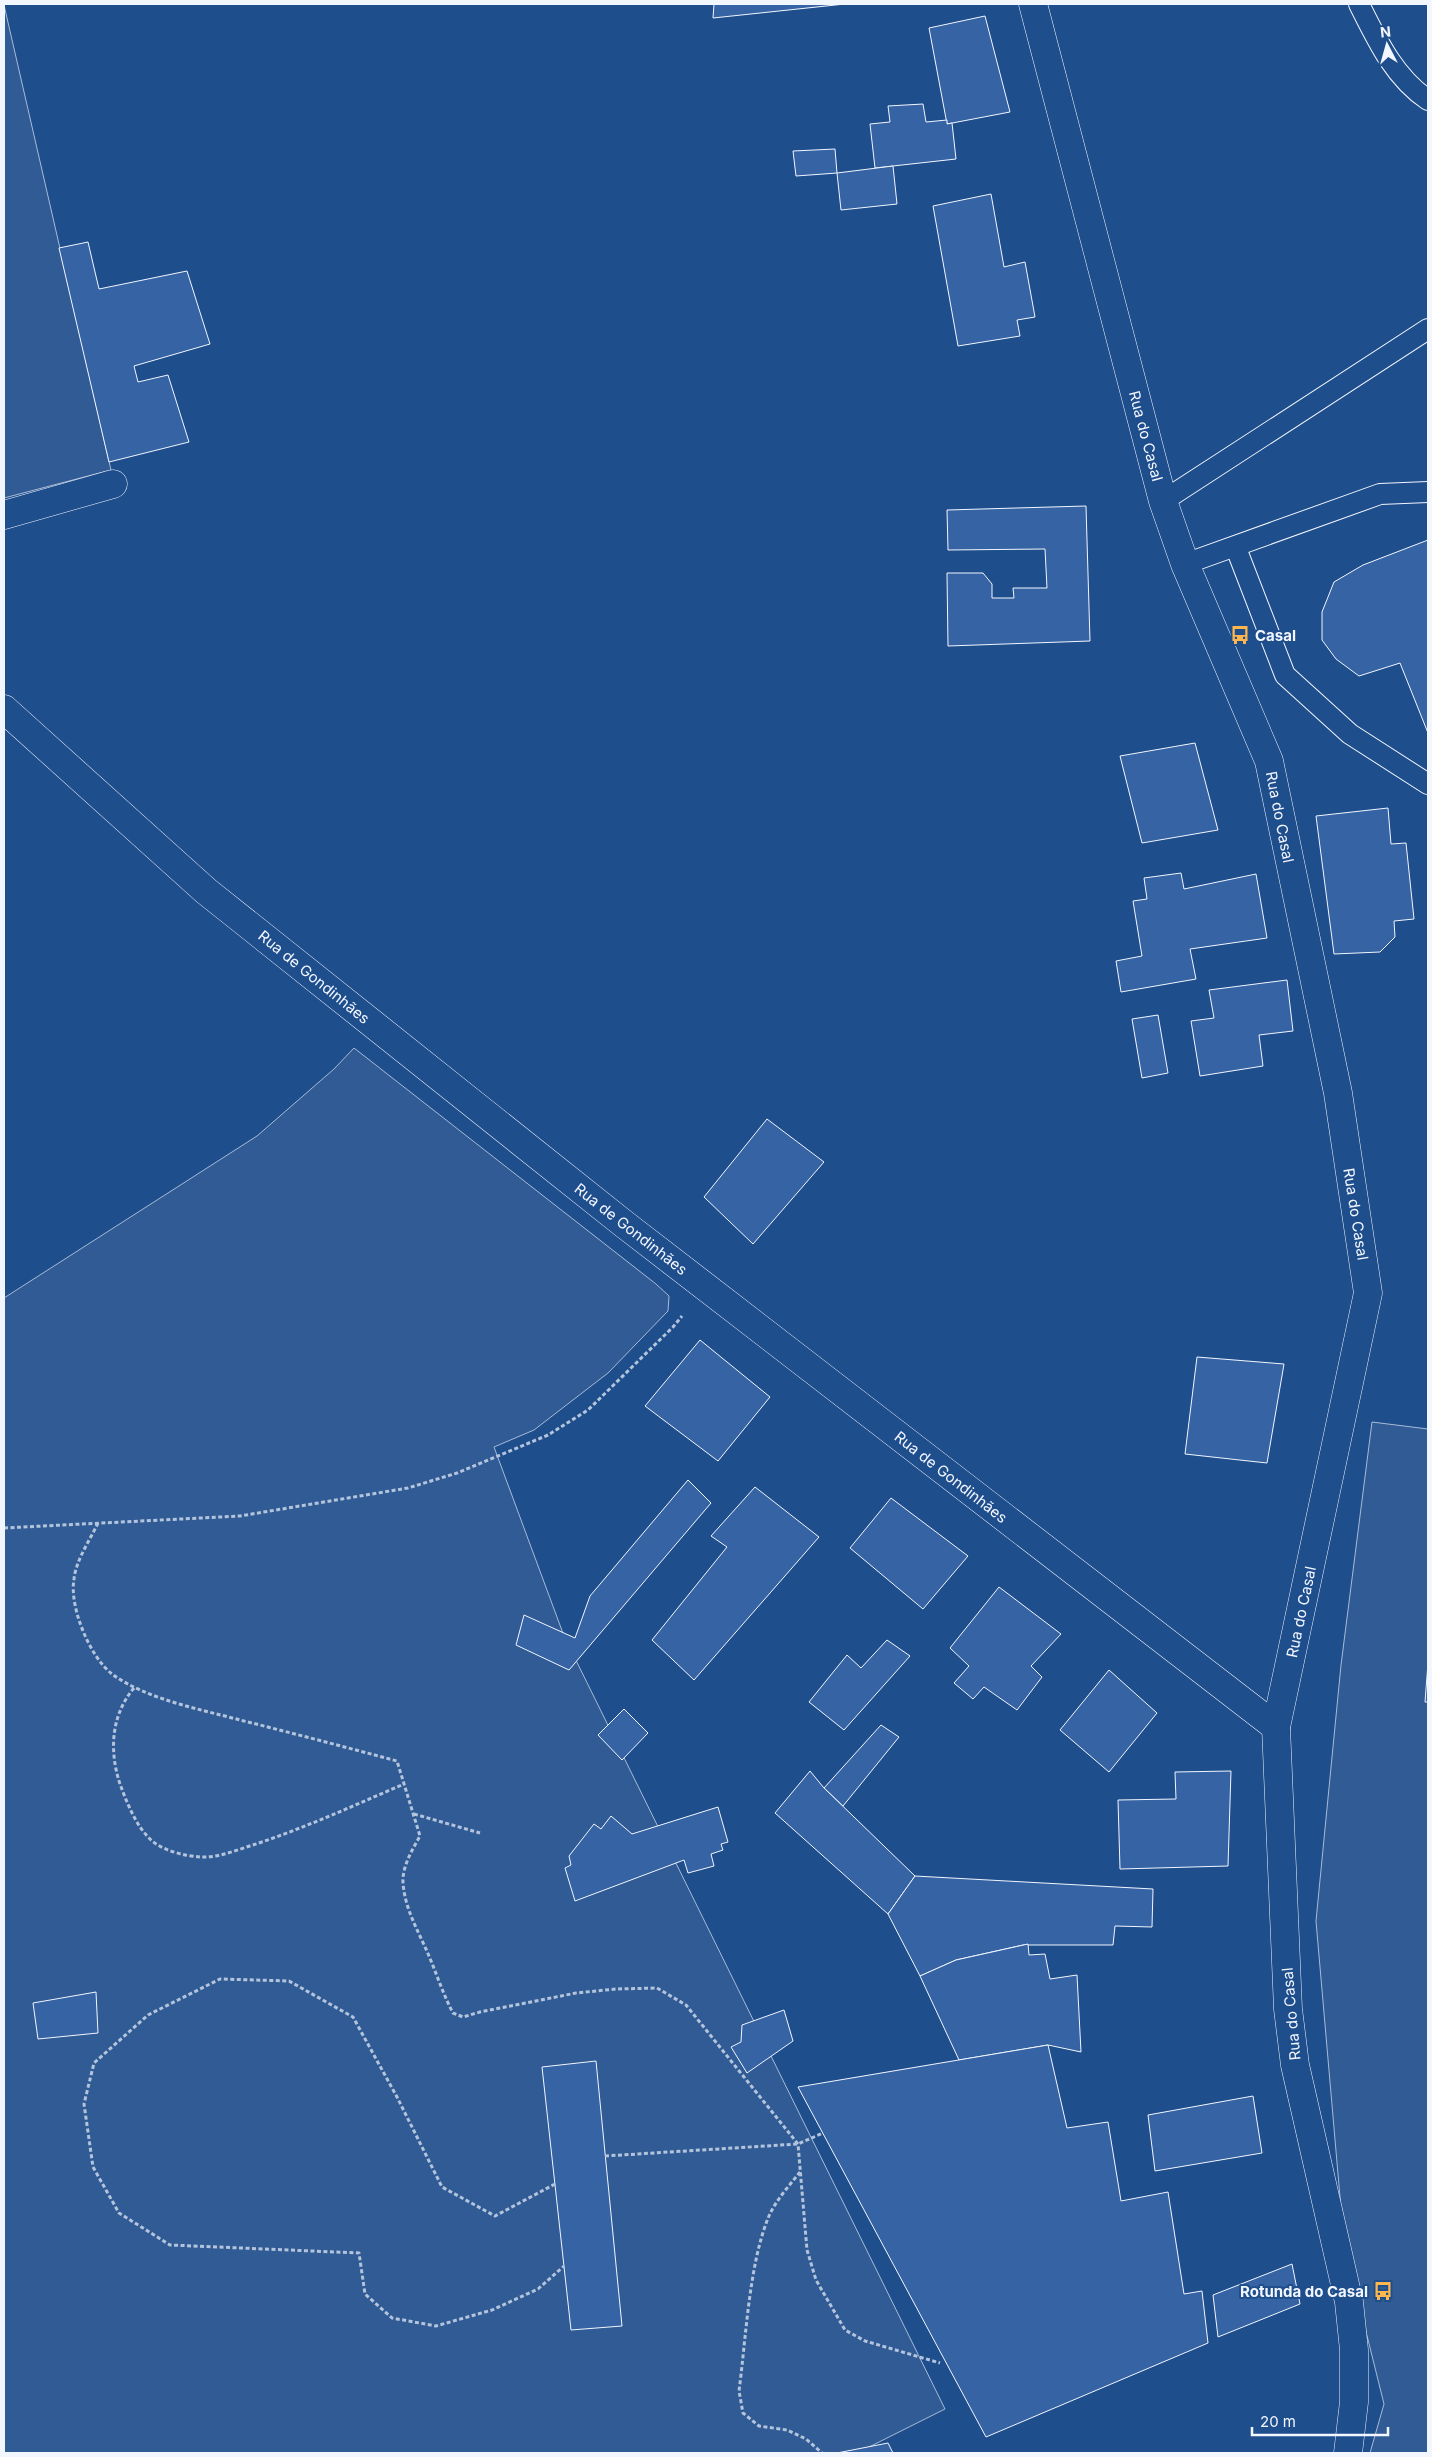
<svg xmlns="http://www.w3.org/2000/svg" width="1432" height="2457" font-family="Inter,sans-serif">
<style>
.built{fill:#305b95;stroke:#a8bbd7}
.building{fill:#3563a3;stroke:#f2f6ff}
.lines{fill:none;stroke-linecap:round;stroke-linejoin:round}
.service-casing{stroke:#f2f6ff;stroke-width:22}
.minor-casing{stroke:#f2f6ff;stroke-width:29}
.path{stroke:#b3c4dc;stroke-width:3;stroke-dasharray:4 2.5;stroke-linecap:butt}
.service{stroke:#1f4e8c;stroke-width:20}
.minor{stroke:#1f4e8c;stroke-width:28}
.labels{text-anchor:middle;dominant-baseline:central;stroke-width:4;stroke-linejoin:round;paint-order:stroke}
.street-label{font-size:15px;fill:#f2f6ff;stroke:#1f4e8c}
.poi-label{font-size:15px;font-weight:bold;fill:#f2f6ff;stroke:#1f4e8c;text-anchor:start}
</style>
<rect width="100%" height="100%" fill="#1f4e8c"/>
<g class="built">
<path d="M4,5L111,470L4,498Z"/>
<path d="M354,1048L656,1284L669,1296L668,1311L608,1373L534,1430L494,1447L564,1636L945,2409L857,2453H4V1298L257,1136L334,1069Z"/>
<path d="M1372,1422L1428,1429V2453H1370L1384,2404L1344,2243L1316,1921L1341,1665Z"/>
</g>
<g class="building">
<path d="M714,4H845L713,18Z"/>
<path d="M985,16L1010,112L947,124L929,28Z"/>
<path d="M923,104L926,122L947,120V124L952,123L956,159L875,168L870,124L890,122L888,106Z"/>
<path d="M835,149L837,173L796,176L793,151Z"/>
<path d="M893,166L897,204L841,210L837,173Z"/>
<path d="M991,194L1004,267L1025,262L1035,317L1017,320L1020,336L958,346L933,206Z"/>
<path d="M88,242L99,289L187,271L210,344L134,366L138,382L168,375L189,442L109,462L59,248Z"/>
<path d="M1086,506L1090,641L948,646L947,573H983L992,584V598H1014L1013,588H1047L1045,549L948,550L947,510Z"/>
<path d="M1428,540V733L1400,663L1359,676L1336,659L1322,640V612L1334,582L1363,565Z"/>
<path d="M1195,743L1218,830L1142,843L1120,756Z"/>
<path d="M1388,808L1391,844L1406,843L1414,919L1394,921L1395,937L1380,952L1334,954L1316,816Z"/>
<path d="M1181,873L1184,889L1256,874L1267,938L1190,949L1196,979L1121,992L1116,961L1142,956L1133,901L1147,899L1144,878Z"/>
<path d="M1287,980L1293,1031L1259,1035L1263,1066L1200,1076L1191,1021L1214,1018L1209,990Z"/>
<path d="M1158,1015L1168,1073L1142,1078L1132,1019Z"/>
<path d="M767,1119L824,1162L753,1244L704,1197Z"/>
<path d="M700,1340L770,1397L718,1461L645,1406Z"/>
<path d="M1197,1357L1284,1364L1267,1463L1185,1454Z"/>
<path d="M688,1480L711,1503L569,1670L516,1645L524,1615L575,1638L590,1596Z"/>
<path d="M755,1487L819,1537L694,1680L652,1640L727,1547L711,1536Z"/>
<path d="M891,1498L968,1556L923,1609L850,1548Z"/>
<path d="M999,1587L1061,1634L1031,1666L1042,1677L1017,1710L984,1687L973,1699L954,1683L969,1666L950,1648Z"/>
<path d="M887,1640L910,1656L844,1730L809,1702L847,1655L861,1668Z"/>
<path d="M1428,1663V1702H1425Z"/>
<path d="M1109,1670L1157,1713L1109,1772L1060,1730Z"/>
<path d="M624,1709L648,1733L622,1760L598,1735Z"/>
<path d="M881,1725L899,1737L843,1806L824,1788Z"/>
<path d="M810,1771L824,1788L915,1876L888,1914L775,1813Z"/>
<path d="M1231,1771L1228,1866L1120,1869L1118,1800L1176,1799L1175,1772Z"/>
<path d="M718,1807L728,1842L721,1844L723,1850L711,1854L714,1866L688,1873L684,1860L575,1901L565,1868L571,1865L569,1856L594,1824L601,1829L611,1816L632,1834Z"/>
<path d="M915,1876L1153,1889L1152,1927L1115,1926L1113,1945H1023L956,1960L920,1976L888,1914Z"/>
<path d="M1028,1944L1029,1955L1045,1954L1050,1979L1077,1975L1081,2052L1048,2045L959,2060L920,1976L956,1960Z"/>
<path d="M96,1992L98,2033L38,2039L33,2003Z"/>
<path d="M784,2010L793,2041L747,2073L731,2047L741,2042L742,2025Z"/>
<path d="M1048,2045L1067,2128L1108,2122L1121,2201L1168,2192L1184,2294L1202,2291L1208,2343L986,2437L798,2087Z"/>
<path d="M596,2061L622,2326L571,2330L542,2067Z"/>
<path d="M1253,2096L1262,2153L1155,2171L1148,2115Z"/>
<path d="M1292,2264L1300,2304L1218,2337L1213,2295Z"/>
<path d="M888,2443L893,2453H837Z"/>
</g>
<g class="lines">
<g class="service-casing">
<g id="service">
<path d="M1359,4C1377,40 1394,77 1428,100"/>
<path d="M1163,501L1428,329"/>
<path d="M1236,548L1285,675L1350,734L1428,784"/>
<path d="M1185,564L1380,494L1428,492"/>
</g>
</g>
<g class="minor-casing">
<g id="minor">
<path d="M1033,4L1163,501L1185,564L1269,761L1338,1093L1368,1293L1276,1727L1288,2009L1295,2065L1349,2302L1354,2350V2402L1348,2453"/>
<path d="M4,515L113,484"/>
<path d="M4,709L206,891L624,1224L1276,1727"/>
</g>
</g>
<g class="path">
<path d="M98,1523C90,1540 76,1560 74,1579C69,1607 90,1657 112,1674C146,1699 199,1709 240,1720C292,1733 345,1747 397,1761L420,1836C412,1850 402,1867 403,1883C405,1910 419,1932 429,1956C437,1975 443,1994 453,2013L463,2017L480,2012L576,1993L616,1989L657,1988L686,2005L798,2144L807,2250L816,2280L845,2330L865,2341L940,2363"/>
<path d="M4,1528L240,1516L408,1488L457,1473L548,1435L588,1410L673,1327L682,1316"/>
<path d="M134,1688C111,1715 109,1751 120,1784C127,1803 136,1826 151,1840C163,1851 185,1856 201,1857C219,1858 239,1849 256,1844C307,1827 355,1805 404,1784"/>
<path d="M414,1814L480,1833"/>
<path d="M605,2156L798,2144L823,2133"/>
<path d="M800,2172C789,2186 776,2200 769,2216C749,2263 746,2339 739,2391L743,2413L759,2426L787,2430L806,2439L822,2453"/>
<path d="M555,2184L495,2216L442,2187L397,2097L353,2017L289,1981L220,1979L148,2015L94,2063L84,2104L93,2167L119,2213L170,2245L359,2253L365,2294L392,2318L436,2326L492,2310L538,2289L564,2266"/>
</g>
<use href="#service" class="service"/>
<use href="#minor" class="minor"/>
</g>
<defs>
<g id="bus-bare" transform="scale(1.5)"><path d="M-5-6H5V4H4V6H2V4H-2V6H-4V4H-5ZM-3.5-4V0h7V-4ZM-3.5 1.2v1.5H-2V1.2ZM2 1.2v1.5H3.5V1.2Z" fill="#ffb74d" stroke="#1f4e8c" stroke-width="2.5" paint-order="stroke"/></g>
</defs>
<g fill-rule="evenodd">
<use href="#bus-bare" x="1240" y="635"/>
<use href="#bus-bare" x="1383" y="2291"/>
</g>
<g class="labels">
<g class="street-label">
<text transform="translate(1146 436) rotate(75)">Rua do Casal</text>
<text transform="translate(1280 817) rotate(79)">Rua do Casal</text>
<text transform="translate(314 977) rotate(39)">Rua de Gondinhães</text>
<text transform="translate(1356 1214) rotate(81)">Rua do Casal</text>
<text transform="translate(631 1229) rotate(38)">Rua de Gondinhães</text>
<text transform="translate(951 1477) rotate(38)">Rua de Gondinhães</text>
<text transform="translate(1301 1612) rotate(-78)">Rua do Casal</text>
<text transform="translate(1291 2014) rotate(-95)">Rua do Casal</text>
</g>
<g class="poi-label">
<text x="1255" y="635">Casal</text>
<text x="1368" y="2291" text-anchor="end">Rotunda do Casal</text>
</g>
</g>
<rect width="1432" height="2457" fill="none" stroke="#f2f6ff" stroke-width="10"/>
<g transform="translate(1387 45) rotate(354)" stroke="#1f4e8c" stroke-width="4" paint-order="stroke">
<path d="M0-4L9 19L0 12L-9 19Z" fill="#f2f6ff"/>
<text y="-8" font-size="14" font-weight="bold" text-anchor="middle" fill="#f2f6ff">N</text>
</g>
<path d="M1252 2427v8h136v-8" fill="none" stroke="#f2f6ff" stroke-width="2.5"/>
<text x="1260" y="2427" font-size="15" fill="#f2f6ff" stroke="#1f4e8c" stroke-width="4" paint-order="stroke">20 m</text>
</svg>
